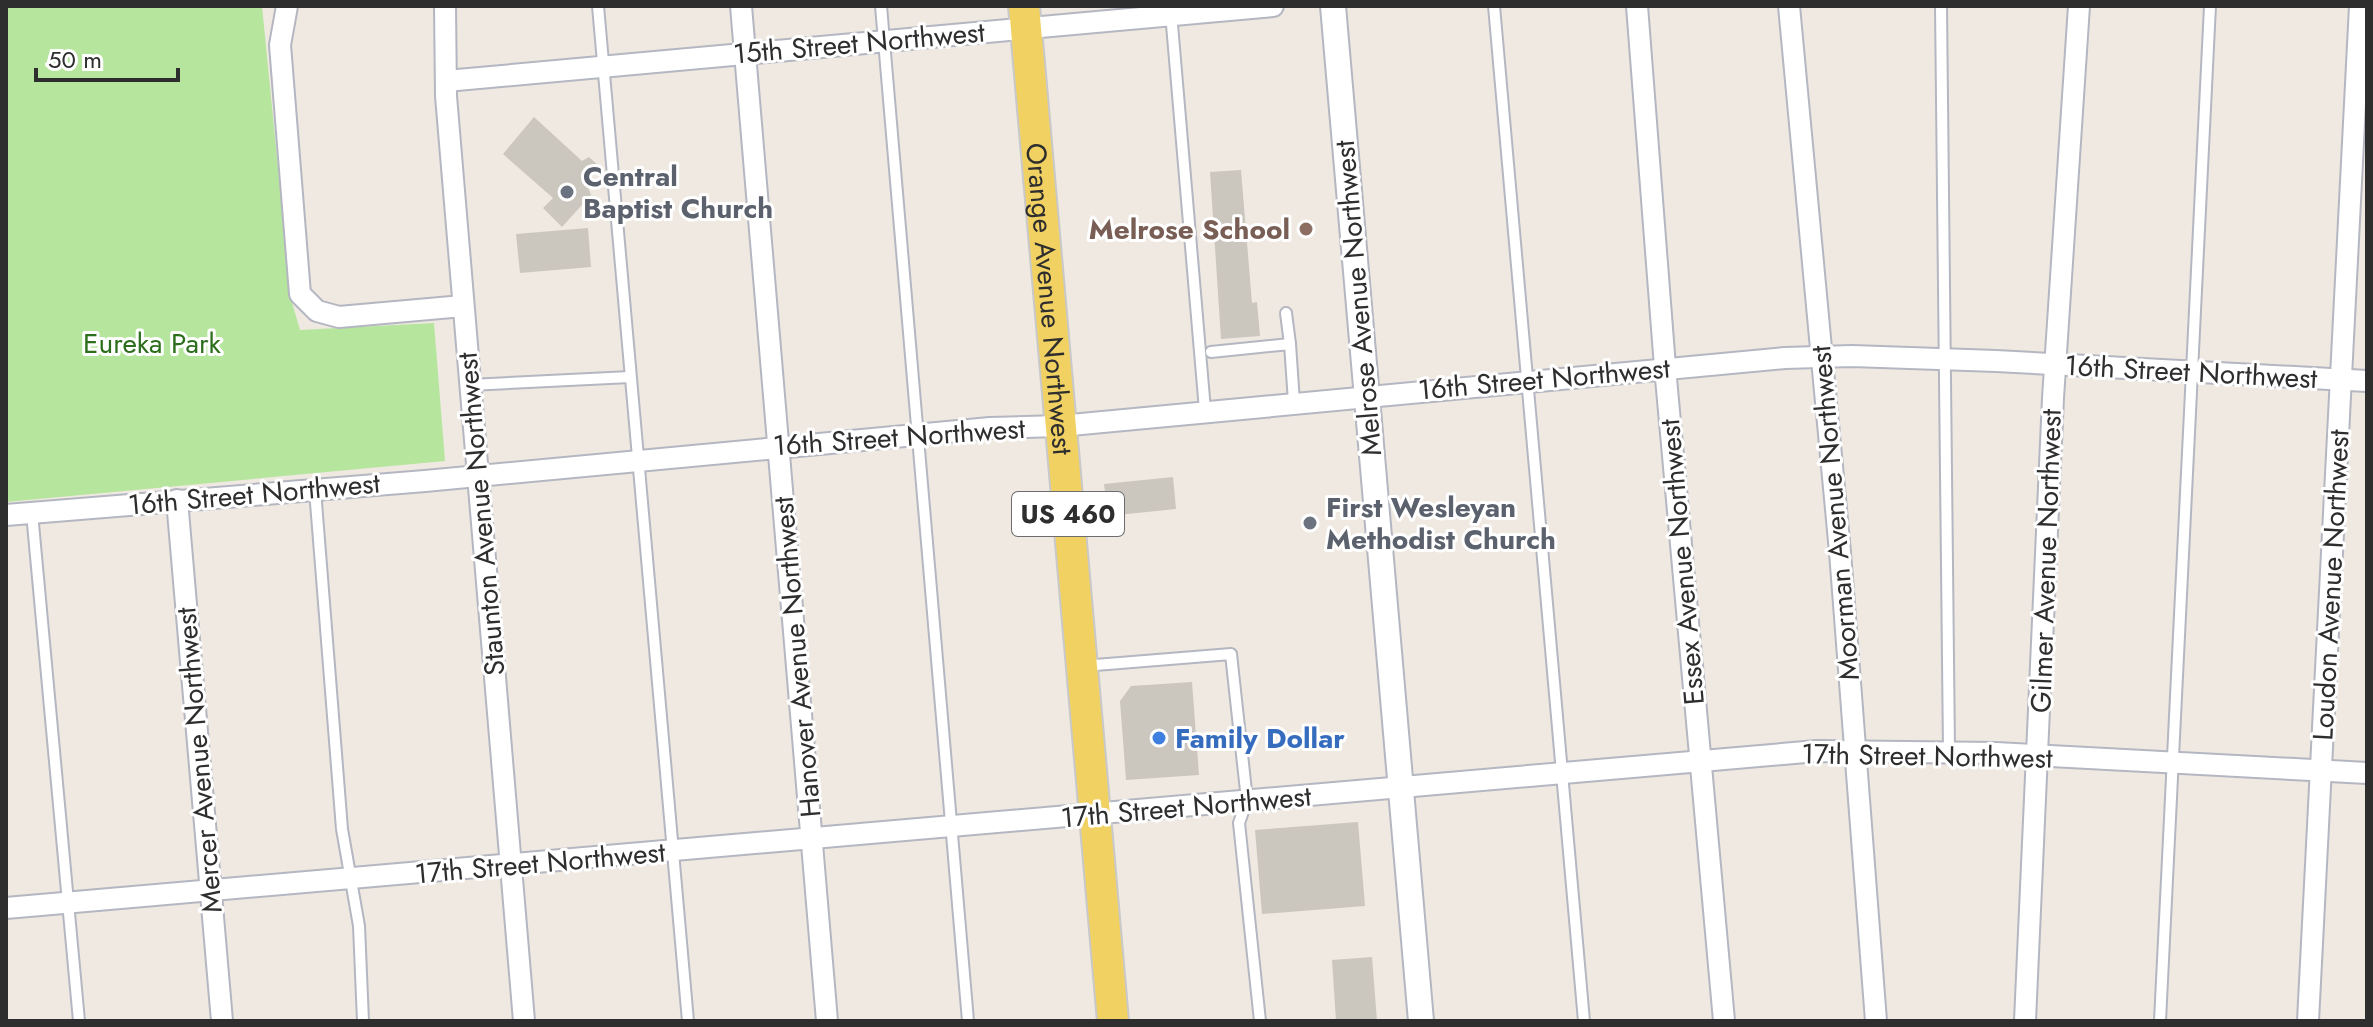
<svg xmlns="http://www.w3.org/2000/svg" width="2373" height="1027" font-family="Jost,sans-serif">
<style>
.green{fill:#b6e59e}
.building{fill:#cbc7bf}
.lines{fill:none;stroke-linecap:round;stroke-linejoin:round}
.service-casing{stroke:#b4b7c1;stroke-width:14}
.minor-casing{stroke:#b4b7c1;stroke-width:24}
.tertiary-casing{stroke:#b4b7c1;stroke-width:28}
.primary-casing{stroke:#c9c9c9;stroke-width:34}
.service{stroke:#fff;stroke-width:10}
.minor{stroke:#fff;stroke-width:20}
.tertiary{stroke:#fff;stroke-width:24}
.primary{stroke:#f2d163;stroke-width:30}
.worship-dot{fill:#6b7280;stroke:#fff;stroke-width:3}
.education-dot{fill:#8d6e63;stroke:#fff;stroke-width:3}
.shop-dot{fill:#3f7fe0;stroke:#fff;stroke-width:3}
.labels{text-anchor:middle;dominant-baseline:central;stroke-width:6;stroke-linejoin:round;paint-order:stroke}
.shield{fill:#fff;stroke:#6d6d6d;stroke-width:2}
.shield-label{font-size:26px;font-weight:bold;fill:#2e2e2e}
.street-label{font-size:28px;fill:#2e2e2e;stroke:#fff}
.worship-label{font-size:28px;font-weight:bold;fill:#5b616d;stroke:#fff;text-anchor:start}
.education-label{font-size:28px;font-weight:bold;fill:#785e54;stroke:#fff;text-anchor:end}
.park-label{font-size:28px;fill:#2c6e1b;stroke:#fff}
.shop-label{font-size:28px;font-weight:bold;fill:#366cbe;stroke:#fff;text-anchor:start}
</style>
<rect width="100%" height="100%" fill="#efe9e1"/>
<path class="green" d="M6,6H262L291,299L300,330L434,323L445,461L6,502Z"/>
<g class="building">
<path d="M534,117L582,161L589,157L599,166L586,181L591,195L562,227L543,208L553,198L503,154Z"/>
<path d="M1241,170L1252,303L1257,302L1260,336L1221,339L1210,172Z"/>
<path d="M588,228L591,267L520,273L516,234Z"/>
<path d="M1173,477L1176,509L1108,516L1104,484Z"/>
<path d="M1192,682L1199,775L1126,780L1120,701L1131,686Z"/>
<path d="M1358,822L1365,906L1262,914L1255,830Z"/>
<path d="M1372,957L1377,1021H1336L1332,960Z"/>
</g>
<g class="lines">
<g class="service-casing">
<g id="service">
<path d="M598,6L688,1021"/>
<path d="M881,6L968,1021"/>
<path d="M1494,6L1584,1021"/>
<path d="M1941,6L1949,752"/>
<path d="M1171,13L1205,410"/>
<path d="M1286,313L1290,344"/>
<path d="M1211,352L1290,344L1294,402"/>
<path d="M470,385L630,377"/>
<path d="M315,490L342,829L359,926L363,1021"/>
<path d="M32,513L79,1021"/>
<path d="M1083,666L1231,654L1247,800L1239,823L1260,1021"/>
<path d="M2160,1021L2210,6"/>
</g>
</g>
<g class="minor-casing">
<g id="minor">
<path d="M287,6L280,45L300,294L317,311L339,317L463,306"/>
<path d="M445,6L446,96L524,1021"/>
<path d="M741,6L827,1021"/>
<path d="M1637,6L1665,367L1724,1021"/>
<path d="M1789,6L1840,552L1876,1021"/>
<path d="M446,81L1273,6"/>
<path d="M177,500L222,1021"/>
<path d="M6,515L425,481L990,428L1060,426L1785,358L1852,356L1996,361L2367,381"/>
<path d="M6,908L1817,751L1996,753L2367,773"/>
<path d="M2025,1021L2053,398L2079,6"/>
<path d="M2308,1021L2360,6"/>
</g>
</g>
<g class="tertiary-casing">
<path id="tertiary" d="M1333,6L1421,1021"/>
</g>
<g class="primary-casing">
<g id="primary">
<path id="s1" d="M1024,6L1113,1021"/>
</g>
</g>
<use href="#service" class="service"/>
<use href="#minor" class="minor"/>
<use href="#tertiary" class="tertiary"/>
<use href="#primary" class="primary"/>
</g>
<g class="worship-dot">
<circle cx="567" cy="192" r="8"/>
<circle cx="1310" cy="523" r="8"/>
</g>
<circle class="education-dot" cx="1306" cy="229" r="8"/>
<circle class="shop-dot" cx="1159" cy="738" r="8"/>
<g class="labels">
<rect class="shield" x="1012" y="492" width="112" height="44" rx="6"/>
<g class="shield-label">
<text x="1068" y="514">US 460</text>
</g>
<g class="street-label">
<text transform="translate(859 43) rotate(-5)">15th Street Northwest</text>
<text stroke="none"><textPath href="#s1" startOffset="294">Orange Avenue Northwest</textPath></text>
<text transform="translate(1358 298) rotate(-95)">Melrose Avenue Northwest</text>
<text transform="translate(2191 372) rotate(3)">16th Street Northwest</text>
<text transform="translate(1544 379) rotate(-5)">16th Street Northwest</text>
<text transform="translate(899 437) rotate(-4)">16th Street Northwest</text>
<text transform="translate(254 494) rotate(-5)">16th Street Northwest</text>
<text transform="translate(1835 513) rotate(-95)">Moorman Avenue Northwest</text>
<text transform="translate(481 514) rotate(-95)">Staunton Avenue Northwest</text>
<text transform="translate(2046 561) rotate(-88)">Gilmer Avenue Northwest</text>
<text transform="translate(1682 562) rotate(-95)">Essex Avenue Northwest</text>
<text transform="translate(2331 585) rotate(-87)">Loudon Avenue Northwest</text>
<text transform="translate(797 657) rotate(-95)">Hanover Avenue Northwest</text>
<text transform="translate(1927 756) rotate(1)">17th Street Northwest</text>
<text transform="translate(199 760) rotate(-95)">Mercer Avenue Northwest</text>
<text transform="translate(1186 807) rotate(-5)">17th Street Northwest</text>
<text transform="translate(540 863) rotate(-5)">17th Street Northwest</text>
</g>
<g class="worship-label">
<text x="583" y="176">Central<tspan x="583" dy="32">Baptist Church</tspan></text>
<text x="1326" y="507">First Wesleyan<tspan x="1326" dy="32">Methodist Church</tspan></text>
</g>
<g class="education-label">
<text x="1290" y="229">Melrose School</text>
</g>
<g class="park-label">
<text x="152" y="343">Eureka Park</text>
</g>
<g class="shop-label">
<text x="1175" y="738">Family Dollar</text>
</g>
</g>
<rect width="2373" height="1027" fill="none" stroke="#2e2e2e" stroke-width="16"/>
<path d="M36 68v12h142v-12" fill="none" stroke="#2e2e2e" stroke-width="4"/>
<text x="48" y="68" font-size="24" fill="#2e2e2e" stroke="#ffffff" stroke-width="6" paint-order="stroke">50 m</text>
</svg>
